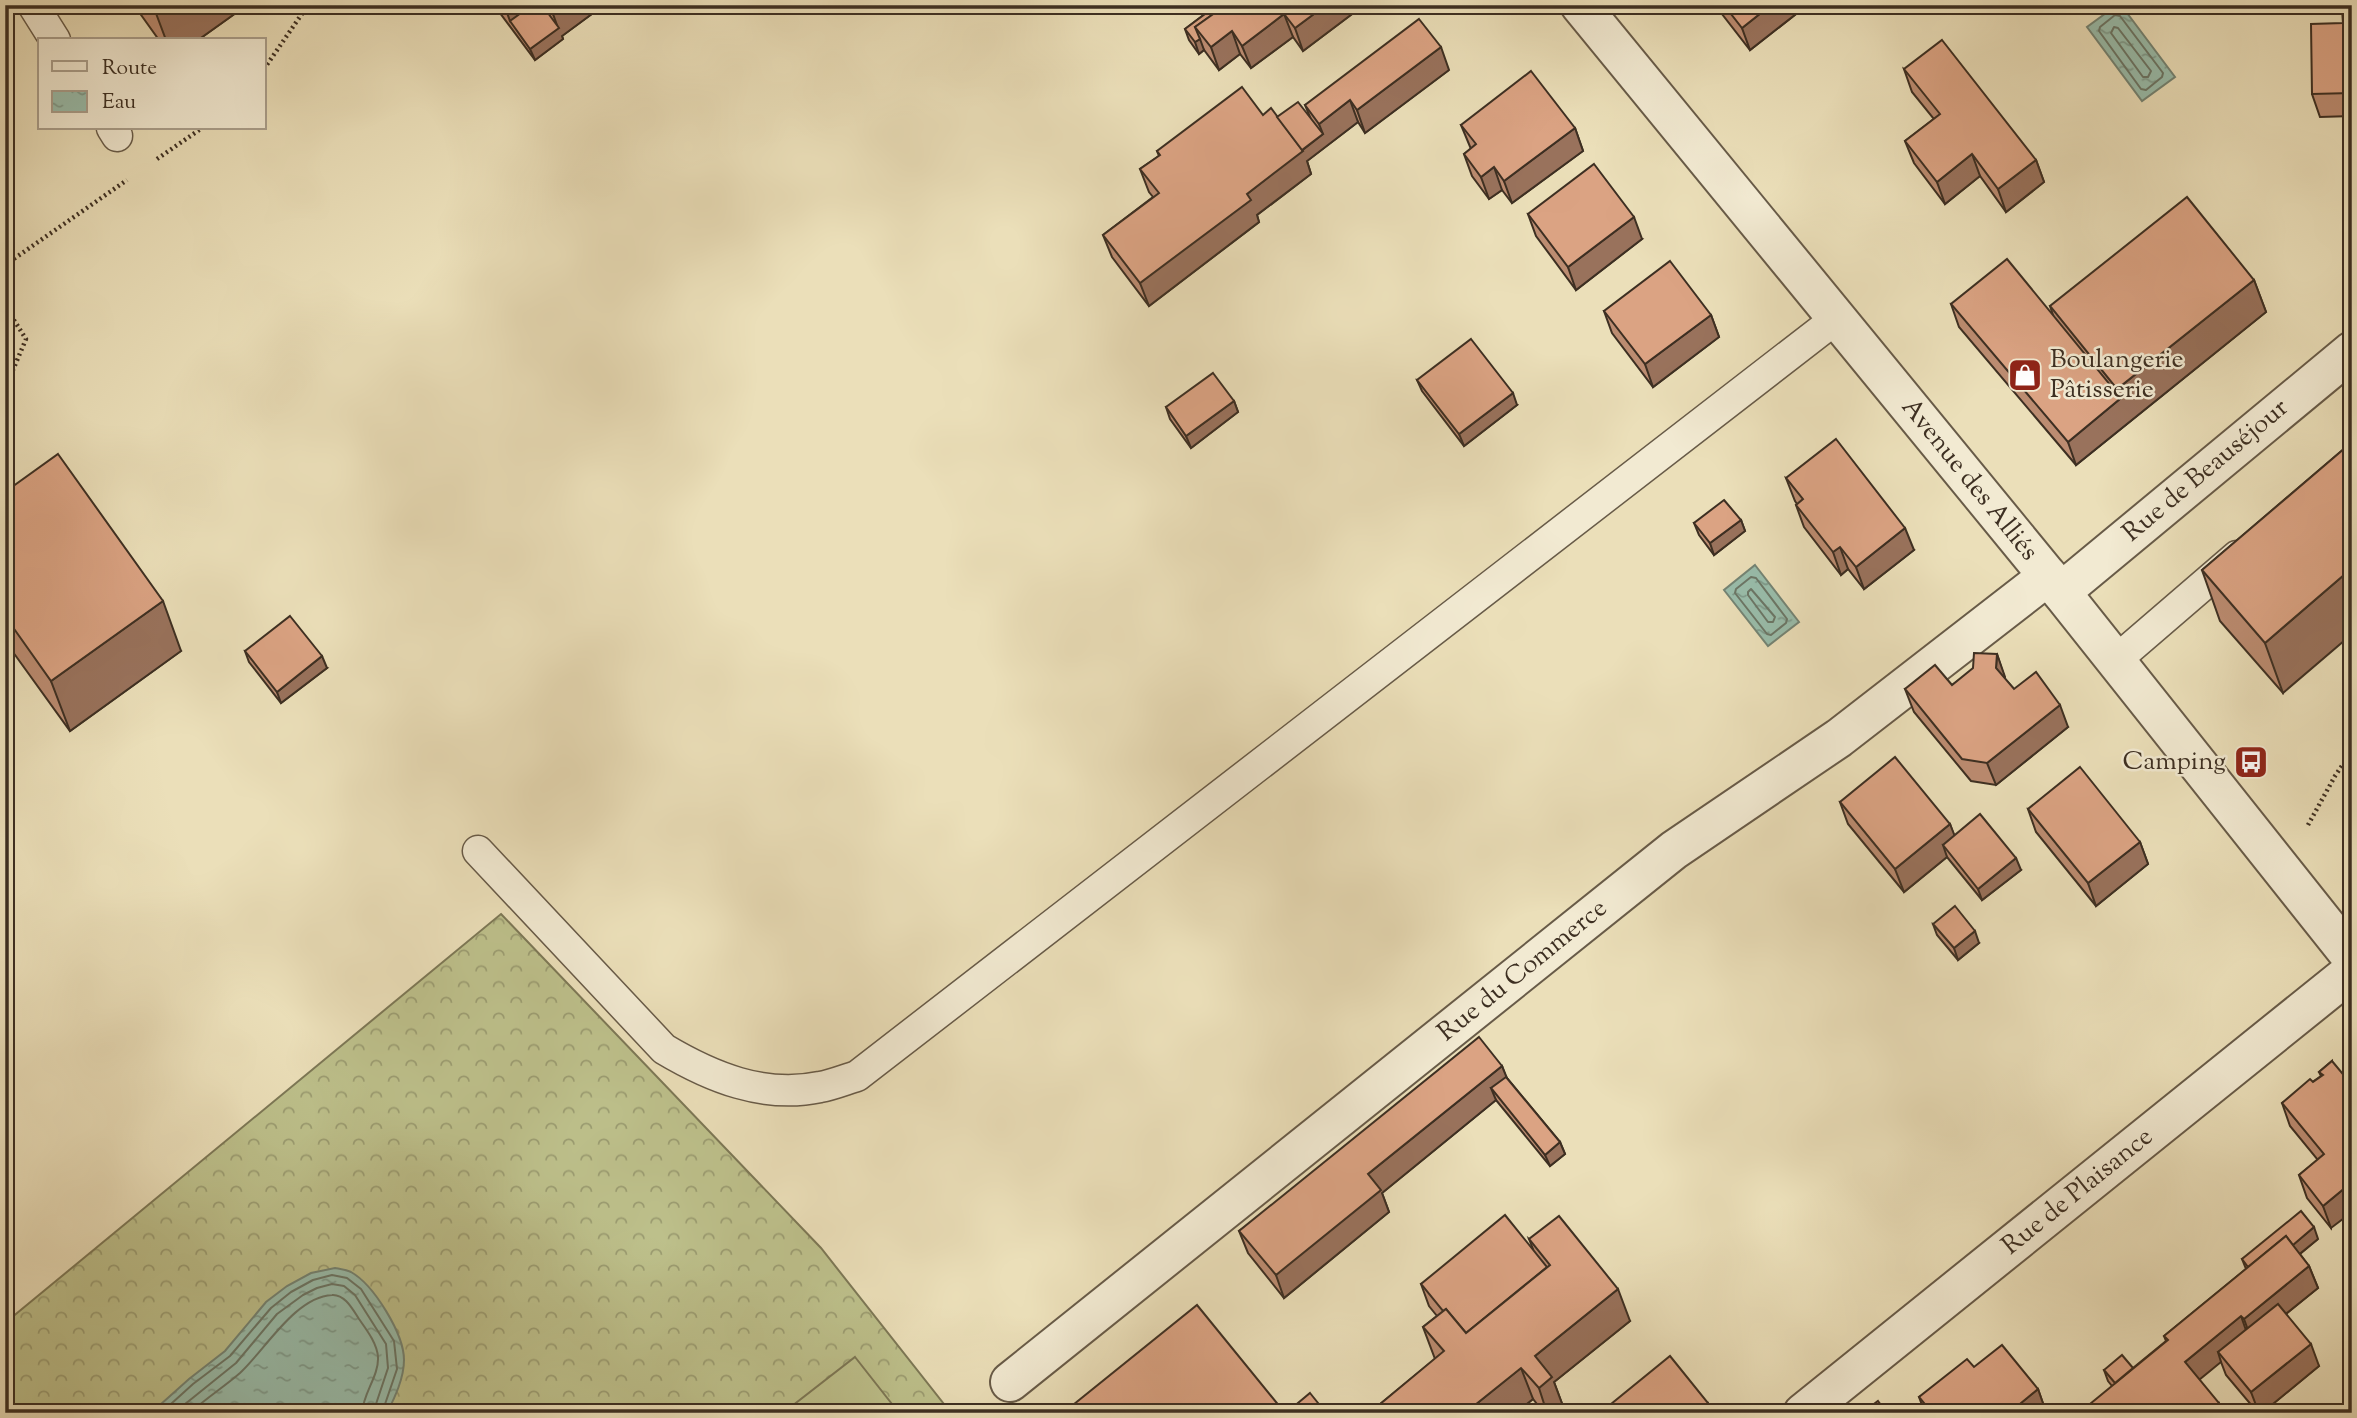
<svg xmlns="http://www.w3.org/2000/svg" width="2357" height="1418" font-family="'Sorts Mill Goudy',serif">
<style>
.forest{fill:url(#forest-crowns);stroke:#7d7856;stroke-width:2}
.garden{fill:#bdc08b;stroke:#7d7856;stroke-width:2}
.water{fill:url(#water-ripples);stroke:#748474;stroke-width:2}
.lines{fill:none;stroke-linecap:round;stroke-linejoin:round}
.shore{stroke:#6b7666;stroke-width:2}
.service-casing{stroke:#685b48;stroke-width:33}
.minor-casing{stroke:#685b48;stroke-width:42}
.tertiary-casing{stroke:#685b48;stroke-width:42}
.path{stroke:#3d2f22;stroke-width:4.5;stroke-dasharray:2 3.5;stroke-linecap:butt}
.service{stroke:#f2ead2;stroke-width:30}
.minor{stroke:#f2ead2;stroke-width:38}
.tertiary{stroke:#f2ead2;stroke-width:38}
.wall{fill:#bc8c71;stroke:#3d2f22;stroke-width:2}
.shaded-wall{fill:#99725c;stroke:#3d2f22;stroke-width:2}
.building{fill:#dba383;stroke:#3d2f22;stroke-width:2}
.labels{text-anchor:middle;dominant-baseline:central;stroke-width:5;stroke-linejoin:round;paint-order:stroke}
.poi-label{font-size:26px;fill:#3d2f22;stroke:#f2ead2;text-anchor:start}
.street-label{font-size:26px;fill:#3d2f22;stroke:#f2ead2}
</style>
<defs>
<pattern id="forest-crowns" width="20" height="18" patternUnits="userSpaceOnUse" patternTransform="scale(1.75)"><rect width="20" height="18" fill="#bdc08b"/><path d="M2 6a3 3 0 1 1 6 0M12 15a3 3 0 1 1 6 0" fill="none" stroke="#9b9c71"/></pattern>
<pattern id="water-ripples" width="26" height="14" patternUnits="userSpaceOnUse" patternTransform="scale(1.75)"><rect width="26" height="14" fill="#99bdab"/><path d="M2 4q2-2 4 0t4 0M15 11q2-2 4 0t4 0" fill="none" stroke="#7e9a8b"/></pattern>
</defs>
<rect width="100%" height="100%" fill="#ebdfb9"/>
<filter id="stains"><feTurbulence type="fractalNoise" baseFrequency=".00286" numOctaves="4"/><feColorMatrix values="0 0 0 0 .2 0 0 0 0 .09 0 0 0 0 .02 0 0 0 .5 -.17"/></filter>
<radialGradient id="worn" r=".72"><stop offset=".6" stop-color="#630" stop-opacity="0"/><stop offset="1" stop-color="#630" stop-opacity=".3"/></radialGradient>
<path class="forest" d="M501,914L821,1248L951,1413H5V1323Z"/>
<path class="garden" d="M855,1357L899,1413H783Z"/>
<g class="water">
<path d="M2117,5H2121L2175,77L2142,101L2087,27Z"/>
<path d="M1755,565L1799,622L1768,646L1724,590Z"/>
<path d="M335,1268C340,1269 347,1270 351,1272C374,1285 404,1334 404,1360C404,1378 395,1397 387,1413H151L189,1379L225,1351L266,1302L287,1286L311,1273Z"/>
</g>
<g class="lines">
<g class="shore">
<path d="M2115,15L2120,16L2163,73L2162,77L2146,90L2141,89L2099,31L2100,27Z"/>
<path d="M2114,27L2118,28L2151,71L2148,77H2143L2111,33Z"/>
<path d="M1751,577L1756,578L1787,619L1786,623L1771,635L1767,634L1735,593L1736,589Z"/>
<path d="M1751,589L1775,617L1773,622H1768L1748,595V592Z"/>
<path d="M161,1413L193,1384L230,1356L271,1308L291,1292L313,1280L332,1275L347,1278L361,1289L394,1341L397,1369L382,1413"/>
<path d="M174,1413L236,1363L277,1314L303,1295L317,1288L332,1284L344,1286L355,1295L386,1344L388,1368L373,1413"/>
<path d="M190,1413C206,1398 224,1387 240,1373C265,1350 295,1297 332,1295C345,1294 353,1310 359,1319C366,1329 377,1343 378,1357C379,1376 363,1393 362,1413"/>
</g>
<g class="service-casing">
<g id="service">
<path d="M33,5L55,40"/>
<path d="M112,128L117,136"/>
<path d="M2115,661L2237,556"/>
<path d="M478,851L664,1049C711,1077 764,1099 820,1087C832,1085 844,1080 857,1076L1837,318"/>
</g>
</g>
<g class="minor-casing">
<g id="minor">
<path d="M2061,592L2352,351"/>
<path d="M1010,1382L1674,850L1839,738L2048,576"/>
<path d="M1803,1413L2352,971"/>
</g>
</g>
<g class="tertiary-casing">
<path id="tertiary" d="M1580,5L2061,592L2352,958"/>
</g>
<g class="path">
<path d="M264,69L308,5"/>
<path d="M157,159L202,128"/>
<path d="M5,265L127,180"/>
<path d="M5,306L26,339L5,389"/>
<path d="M2308,825L2335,776L2352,751"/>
</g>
<use href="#service" class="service"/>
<use href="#minor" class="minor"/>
<use href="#tertiary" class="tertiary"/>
</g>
<g class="wall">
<path d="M134,5H247L198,40H159Z"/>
<path d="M494,5H604L562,36L563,39L535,60Z"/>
<path d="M1206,5H1364L1303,51L1293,37L1251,68L1240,54L1219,70L1204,50L1199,54L1189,40L1185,29L1210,10Z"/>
<path d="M1715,5H1804L1805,7L1750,50Z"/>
<path d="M2352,9V116L2320,117L2312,94L2343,23Z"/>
<path d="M1904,69L2036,160L2044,182L2006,212L1980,176L1945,204L1914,163L1905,141L1934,119L1912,92Z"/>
<path d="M1449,70L1365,133L1358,122L1307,161L1311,174L1257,215L1259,222L1149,306L1112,257L1103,235L1153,197L1149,192L1140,169L1159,156L1157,151L1263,115L1277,117H1310L1305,105Z"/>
<path d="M1461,125L1575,128L1583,151L1512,203L1502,190L1489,199L1472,176L1464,154L1471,149Z"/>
<path d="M1528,214L1642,239L1576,290L1536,236Z"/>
<path d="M2254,280L2266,312L2076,465L1959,327L1951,304L2053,315L2050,306Z"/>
<path d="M1604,311L1711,315L1719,337L1653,387L1612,333Z"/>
<path d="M1417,380L1517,405L1464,446L1422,391Z"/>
<path d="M1234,401L1238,412L1191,448L1170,419L1166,407Z"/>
<path d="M2352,442L2283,693L2220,621L2202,570Z"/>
<path d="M1786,478L1914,550L1864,589L1848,569L1841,575L1804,527L1796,505L1797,504L1795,501Z"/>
<path d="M5,492L181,651L70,731L5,641Z"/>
<path d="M1741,520L1745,531L1714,555L1699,535L1694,523Z"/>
<path d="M245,651L327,668L281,703L249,662Z"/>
<path d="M1997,654L2005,679L2014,689L2068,727L1996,785L1971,781L1914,712L1905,689L1952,685Z"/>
<path d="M1840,802L1950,824L1954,835L2021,870L1982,900L1947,857L1904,892L1848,824Z"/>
<path d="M2028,809L2140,842L2148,864L2096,906L2036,832Z"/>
<path d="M1933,924L1979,943L1958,960L1937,935Z"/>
<path d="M2332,1061L2331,1228L2307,1198L2299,1175L2318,1160L2290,1126L2282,1103L2321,1076L2319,1072Z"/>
<path d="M1502,1066L1506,1077L1560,1142L1565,1154L1550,1166L1496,1100L1382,1193L1389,1212L1284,1298L1248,1253L1239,1231Z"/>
<path d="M1529,1239L1630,1321L1554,1382L1564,1409L1559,1413H1544L1533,1399L1516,1413H1382L1379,1405L1435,1359L1423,1327L1437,1316L1429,1306L1421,1284L1533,1249Z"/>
<path d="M2318,1239L2300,1254L2309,1266L2318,1288L2286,1314L2319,1366L2262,1413H2258L2226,1375L2221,1362L2112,1386L2108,1381L2104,1370L2133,1368L2166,1341L2164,1336L2246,1269L2242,1259Z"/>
<path d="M1974,1367L2038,1389L2046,1412L2045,1413H1925L1919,1397Z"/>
</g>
<g class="shaded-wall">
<path d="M159,5H247L198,40H166L154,8Z"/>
<path d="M513,5H540L510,21L506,10Z"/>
<path d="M565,5H604L562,36L563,39L535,60L530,49L558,28L553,14Z"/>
<path d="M1326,5H1364L1303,51L1295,28Z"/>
<path d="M1771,5H1804L1805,7L1750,50L1742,28Z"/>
<path d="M1284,14L1293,37L1251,68L1242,46Z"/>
<path d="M1232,31L1240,54L1219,70L1211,47Z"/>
<path d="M1200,39L1204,50L1199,54L1195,42Z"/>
<path d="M1441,47L1449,70L1365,133L1357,110Z"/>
<path d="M1350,100L1358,122L1307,161L1311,174L1257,215L1259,222L1149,306L1140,283L1247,194L1323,134L1319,124Z"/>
<path d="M1575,128L1583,151L1512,203L1504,181Z"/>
<path d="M1972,154L1980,176L1945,204L1937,182Z"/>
<path d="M2036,160L2044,182L2006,212L1998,189Z"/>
<path d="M1494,167L1502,190L1489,199L1481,177Z"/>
<path d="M1634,217L1642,239L1576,290L1568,267Z"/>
<path d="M2254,280L2266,312L2076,465L2068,442L2121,398L2117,389Z"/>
<path d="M1711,315L1719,337L1653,387L1645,364Z"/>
<path d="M1513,393L1517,405L1464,446L1459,434Z"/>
<path d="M1234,401L1238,412L1191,448L1186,436Z"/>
<path d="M1741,520L1745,531L1714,555L1710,543Z"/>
<path d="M1905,528L1914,550L1864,589L1856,567Z"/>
<path d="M1840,547L1848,569L1841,575L1833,552Z"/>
<path d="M2352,568V634L2283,693L2265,643Z"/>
<path d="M163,601L181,651L70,731L51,681Z"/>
<path d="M1997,654L2005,677L2004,691L1996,668Z"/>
<path d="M322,656L327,668L281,703L277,692Z"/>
<path d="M2060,705L2068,727L1996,785L1987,763Z"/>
<path d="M1950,824L1959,847L1943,845L1947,857L1904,892L1895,869Z"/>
<path d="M2140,842L2148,864L2096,906L2088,883Z"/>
<path d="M2016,858L2021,870L1982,900L1978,889Z"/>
<path d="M1975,931L1979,943L1958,960L1954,948Z"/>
<path d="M1502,1066L1511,1088H1491L1496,1100L1382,1193L1389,1212L1284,1298L1276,1275L1368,1174Z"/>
<path d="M1560,1142L1565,1154L1550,1166L1545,1155Z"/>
<path d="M2352,1182V1212L2331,1228L2323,1206Z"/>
<path d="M2314,1227L2318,1239L2259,1287L2255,1276Z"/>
<path d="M2309,1266L2318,1288L2252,1341L2244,1319Z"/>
<path d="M1618,1289L1630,1321L1554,1382L1564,1409L1559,1413H1547L1539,1388L1535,1356Z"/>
<path d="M2241,1316L2249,1339L2218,1352L2221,1362L2194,1384L2185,1362Z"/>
<path d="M2311,1344L2319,1366L2262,1413H2259L2251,1392Z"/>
<path d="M1521,1368L1533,1399L1516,1413H1465Z"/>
<path d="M2038,1389L2046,1412L2045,1413H2009Z"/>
<path d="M1708,1403L1712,1413H1695Z"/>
<path d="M2219,1403L2223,1413H2207Z"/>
</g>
<g class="building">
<path d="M502,5H513L506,10Z"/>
<path d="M532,5H542L559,28L530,49L510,21Z"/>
<path d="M546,5H565L553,14Z"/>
<path d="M1211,5H1226L1195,27L1200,39L1195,42L1185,29L1213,8Z"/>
<path d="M1226,5H1326L1295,28L1284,14L1242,46L1232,31L1211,47L1195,27Z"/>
<path d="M1724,5H1771L1742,28Z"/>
<path d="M2342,9H2352V93L2312,94L2311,24L2343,23Z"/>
<path d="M1419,19L1441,47L1357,110L1350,100L1319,124L1305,105Z"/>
<path d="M1942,40L2036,160L1998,189L1972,154L1937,182L1905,141L1940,114L1904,69Z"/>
<path d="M1531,71L1575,128L1504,181L1494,167L1481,177L1464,154L1476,144L1461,125Z"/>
<path d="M1242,87L1263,115L1271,108L1303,151L1247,194L1251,200L1140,283L1103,235L1159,193L1140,169L1160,155L1157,151Z"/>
<path d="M1298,102L1323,134L1302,150L1277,117Z"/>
<path d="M1594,164L1634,217L1568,267L1528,214Z"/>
<path d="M2187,197L2254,280L2117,389L2050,306Z"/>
<path d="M2007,259L2121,398L2068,442L1951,304Z"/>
<path d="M1670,261L1711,315L1645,364L1604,311Z"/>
<path d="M1471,339L1513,393L1459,434L1417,380Z"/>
<path d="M1213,373L1234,401L1186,436L1166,407Z"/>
<path d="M1836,439L1905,528L1856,567L1840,547L1833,552L1796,505L1803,499L1786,478Z"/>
<path d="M2352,442V568L2265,643L2202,570Z"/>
<path d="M58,454L163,601L51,681L5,616V492Z"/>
<path d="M1724,500L1741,520L1710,543L1694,523Z"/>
<path d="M290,616L322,656L277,692L245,651Z"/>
<path d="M1974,653L1997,654L1996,668L2014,689L2036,672L2060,705L1987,763L1962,759L1905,689L1935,665L1952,685L1973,668Z"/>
<path d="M1895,757L1950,824L1895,869L1840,802Z"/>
<path d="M2080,767L2140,842L2088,883L2028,809Z"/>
<path d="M1980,814L2016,858L1978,889L1943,845Z"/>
<path d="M1955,906L1975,931L1954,948L1933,924Z"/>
<path d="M1479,1037L1502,1066L1368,1174L1381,1190L1276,1275L1239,1231Z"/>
<path d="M2332,1061L2352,1085V1182L2323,1206L2299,1175L2324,1154L2282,1103L2310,1079L2313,1082L2323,1075L2319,1072Z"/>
<path d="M1506,1077L1560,1142L1545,1155L1491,1088Z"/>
<path d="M2301,1211L2314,1227L2293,1245L2286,1236L2248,1267L2242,1259Z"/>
<path d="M1505,1215L1547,1267L1466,1333L1446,1309L1443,1311L1421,1284Z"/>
<path d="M1559,1216L1618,1289L1535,1356L1552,1377L1539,1388L1521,1368L1465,1413H1385L1379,1405L1444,1351L1423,1327L1446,1309L1466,1333L1550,1265L1529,1239Z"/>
<path d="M2286,1236L2309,1266L2244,1319L2241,1316L2185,1362L2219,1403L2207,1413H2079L2168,1340L2164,1336Z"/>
<path d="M2278,1304L2311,1344L2251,1392L2218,1352Z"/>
<path d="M1197,1305L1285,1413H1063Z"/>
<path d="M2002,1345L2038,1389L2009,1413H1932L1919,1397L1967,1359L1974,1367Z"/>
<path d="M2122,1355L2133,1368L2115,1383L2104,1370Z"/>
<path d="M1670,1356L1708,1403L1695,1413H1600Z"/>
<path d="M1310,1393L1326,1413H1286Z"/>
<path d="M1878,1401L1887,1413H1862Z"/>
</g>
<defs>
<g id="shop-square" transform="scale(1.75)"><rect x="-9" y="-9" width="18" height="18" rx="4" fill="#8f2418" stroke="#f2ead2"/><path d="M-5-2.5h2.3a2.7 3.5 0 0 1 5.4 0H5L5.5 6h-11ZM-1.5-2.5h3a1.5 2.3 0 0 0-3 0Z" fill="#fff"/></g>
<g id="bus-square" transform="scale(1.75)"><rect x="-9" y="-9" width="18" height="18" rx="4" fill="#8f2418" stroke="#f2ead2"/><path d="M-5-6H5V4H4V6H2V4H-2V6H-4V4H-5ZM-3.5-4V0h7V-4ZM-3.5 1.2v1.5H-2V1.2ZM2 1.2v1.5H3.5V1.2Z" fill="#fff"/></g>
</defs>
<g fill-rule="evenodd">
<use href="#shop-square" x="2025" y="375"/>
<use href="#bus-square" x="2251" y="762"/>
</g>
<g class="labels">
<g class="poi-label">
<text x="2050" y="360">Boulangerie<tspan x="2050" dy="30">Pâtisserie</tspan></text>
<text x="2226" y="762" text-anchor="end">Camping</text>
</g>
<g class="street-label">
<text transform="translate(2206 471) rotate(-40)">Rue de Beauséjour</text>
<text transform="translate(1969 480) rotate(51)">Avenue des Alliés</text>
<text transform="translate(1523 971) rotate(-39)">Rue du Commerce</text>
<text transform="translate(2078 1192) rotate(-39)">Rue de Plaisance</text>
</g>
</g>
<rect width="2357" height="1418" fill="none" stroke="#ebdfb9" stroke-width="28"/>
<rect x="7" y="7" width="2343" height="1404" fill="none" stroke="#3d2f22" stroke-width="3.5"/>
<rect x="14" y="14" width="2329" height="1390" fill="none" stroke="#3d2f22" stroke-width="2"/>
<rect x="38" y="38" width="228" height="91" fill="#f2ead2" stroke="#aa9f8c" stroke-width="2"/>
<rect x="52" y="61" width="35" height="10" fill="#f2ead2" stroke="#aa9f8c" stroke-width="2"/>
<text x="102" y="74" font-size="21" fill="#3d2f22">Route</text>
<rect x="52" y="91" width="35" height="21" fill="url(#water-ripples)" stroke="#aa9f8c" stroke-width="2"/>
<text x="102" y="108" font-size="21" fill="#3d2f22">Eau</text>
<rect width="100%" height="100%" filter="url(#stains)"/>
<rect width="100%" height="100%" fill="url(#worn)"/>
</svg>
